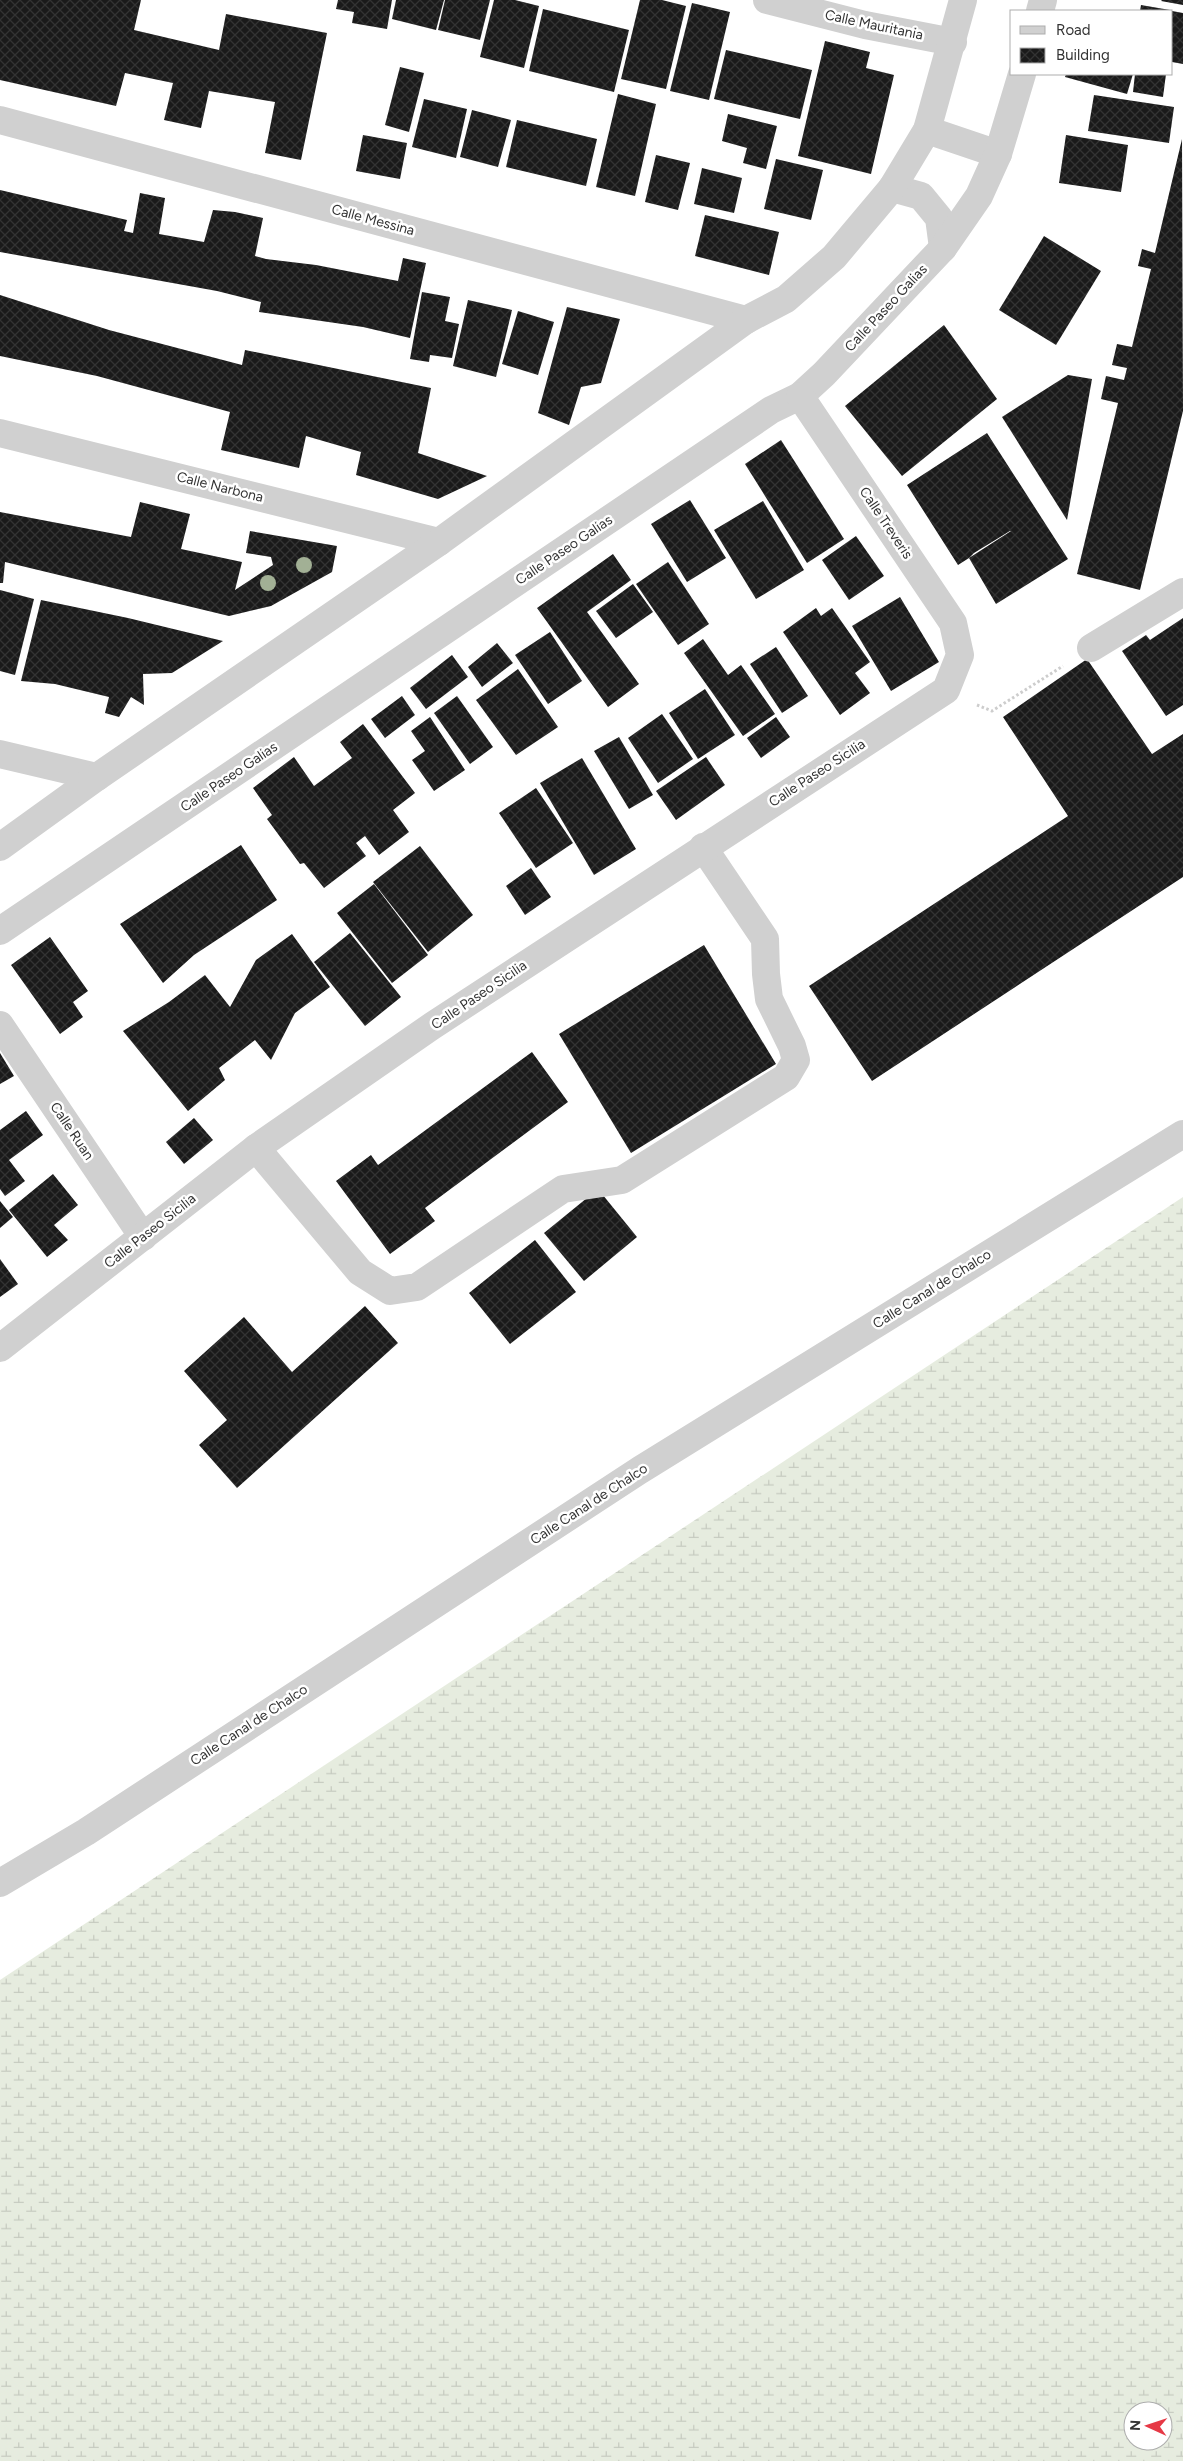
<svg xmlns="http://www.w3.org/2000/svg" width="1183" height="2461" font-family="Figtree,sans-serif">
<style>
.wetland{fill:url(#wetland-marsh);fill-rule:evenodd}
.building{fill:url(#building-cross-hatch);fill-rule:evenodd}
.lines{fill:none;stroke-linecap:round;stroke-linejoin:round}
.path{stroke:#cdcdcd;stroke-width:3;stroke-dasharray:2.5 2.5;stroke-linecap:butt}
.minor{stroke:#d0d0d0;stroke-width:28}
.tree{fill:#a2b095}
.labels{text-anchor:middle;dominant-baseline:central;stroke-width:5;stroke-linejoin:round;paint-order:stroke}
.street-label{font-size:14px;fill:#333;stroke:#fff}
</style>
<defs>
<pattern id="wetland-marsh" width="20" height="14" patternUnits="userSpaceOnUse" patternTransform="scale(1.25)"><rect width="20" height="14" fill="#e6ecdf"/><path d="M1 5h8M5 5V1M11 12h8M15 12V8" fill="none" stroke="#c6cbc0"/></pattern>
<pattern id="building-cross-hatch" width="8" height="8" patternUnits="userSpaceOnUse" patternTransform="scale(1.25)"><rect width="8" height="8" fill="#1a1a1a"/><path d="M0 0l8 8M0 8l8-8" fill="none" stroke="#333"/></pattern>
</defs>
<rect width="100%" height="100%" fill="#fff"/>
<path class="wetland" d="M1183,1197V2461H0V1980ZM1133,2411H1163V2441H1133Z"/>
<g class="building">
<path d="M0,0H141L134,30L219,50L226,14L327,33L301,160L265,153L275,102L209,91L201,128L164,120L173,83L125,73L116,106L0,80Z"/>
<path d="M338,0H392L387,29L352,23L354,12L336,9Z"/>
<path d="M396,0H444L436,30L392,19Z"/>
<path d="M445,0H490L480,40L438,30Z"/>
<path d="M494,0H515L539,6L524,68L480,57Z"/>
<path d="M640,0H662L686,6L666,89L621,79Z"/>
<path d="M1162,0H1183V5L1161,1Z"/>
<path d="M692,3L730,12L709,100L670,91Z"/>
<path d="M1141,5L1170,10V11H1140Z"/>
<path d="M543,9L629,30L614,92L529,71Z"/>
<path d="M1172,11L1183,13V64L1172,62Z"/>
<path d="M825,41L870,52L866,68L894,75L871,174L798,156Z"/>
<path d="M726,50L812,70L800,119L714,99Z"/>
<path d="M400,67L424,73L409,132L385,125Z"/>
<path d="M1066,74H1133L1127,94L1065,77Z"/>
<path d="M1135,74H1166L1163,97L1133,92Z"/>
<path d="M618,94L656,104L635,196L596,187Z"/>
<path d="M1094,95L1174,107L1169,143L1088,131Z"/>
<path d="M424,99L467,109L456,158L412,147Z"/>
<path d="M472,110L511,120L498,167L460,157Z"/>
<path d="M728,114L777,126L766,169L743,163L747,148L722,141Z"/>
<path d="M517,120L597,139L586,186L506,167Z"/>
<path d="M363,135L407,143L400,179L356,171Z"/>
<path d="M1066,135L1128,145L1121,192L1059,183Z"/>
<path d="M1182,139L1183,411L1140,590L1077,574L1118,403L1101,399L1106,376L1124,380L1127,368L1112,365L1117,344L1132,347L1151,269L1138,266L1142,249L1155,253Z"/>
<path d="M656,155L690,163L678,210L645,202Z"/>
<path d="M776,159L823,170L811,220L764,209Z"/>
<path d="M702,168L742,178L734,213L694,204Z"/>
<path d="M0,190L127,220L124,231L133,233L140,193L165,198L159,234L204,242L213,210L235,212L263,218L255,256L266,259L316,265L398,281L403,258L426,263L410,338L363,327L259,312L261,302L217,291L0,252Z"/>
<path d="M705,215L779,232L769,275L695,256Z"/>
<path d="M1044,236L1101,271L1056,345L999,310Z"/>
<path d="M422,292L450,297L445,321L459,324L452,358L430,355L429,362L410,359Z"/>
<path d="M0,295L109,330L242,365L245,350L431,388L418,453L487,476L438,499L356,475L361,452L306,436L299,468L221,450L230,412L97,376L0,356Z"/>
<path d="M468,300L512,310L496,377L453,366Z"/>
<path d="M567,307L620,319L601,383L581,387L569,425L538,413Z"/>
<path d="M518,311L554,322L538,375L502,364Z"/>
<path d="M944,325L997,399L902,476L845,406Z"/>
<path d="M1068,375L1092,379L1067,520L1002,417Z"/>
<path d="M987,433L1068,559L996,604L969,558L958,565L907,485ZM1010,531H1011L969,558L974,553Z"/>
<path d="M781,440L844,539L807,563L745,464Z"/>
<path d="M690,500L726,558L687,582L651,524Z"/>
<path d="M763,501L804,570L756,599L714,530Z"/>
<path d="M140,502L190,514L181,549L242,562L235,590L273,565L271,557L246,553L250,531L337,546L332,572L271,606L229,616L5,562L3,583H0V512L131,537Z"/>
<path d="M856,536L884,576L849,600L822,560Z"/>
<path d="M613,554L631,580L587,612L639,684L608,707L537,608Z"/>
<path d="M668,562L709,624L678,645L636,584Z"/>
<path d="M633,584L653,612L616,638L596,611Z"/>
<path d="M0,590L34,599L15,675L0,671Z"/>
<path d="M900,597L939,662L891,691L852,626Z"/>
<path d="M41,600L128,618L223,641L172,673L143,674L144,705L131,697L119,717L105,713L109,697L55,684L21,681Z"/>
<path d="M816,608L821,616L832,608L870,662L855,673L870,693L840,715L783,632Z"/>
<path d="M1183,618V705L1166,716L1122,651L1146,635L1150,640Z"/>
<path d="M550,632L582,681L548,704L515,655Z"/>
<path d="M703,639L728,675L741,665L775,714L743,736L684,653Z"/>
<path d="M497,643L513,663L482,687L468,667Z"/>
<path d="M776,647L808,696L782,713L750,664Z"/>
<path d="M452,655L468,677L426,709L410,688Z"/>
<path d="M1087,659L1152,754L1183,734V877L872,1081L809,986L1068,816L1003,717Z"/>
<path d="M518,669L558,727L516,755L476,700Z"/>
<path d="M705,689L735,735L698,759L669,713Z"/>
<path d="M402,696L415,715L385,738L371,719Z"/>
<path d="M457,696L493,747L470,764L434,713Z"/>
<path d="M662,714L693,759L658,783L628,738Z"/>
<path d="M430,717L465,770L434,791L412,760L425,751L411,731Z"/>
<path d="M776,717L790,737L761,758L747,738Z"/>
<path d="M363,724L415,793L393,810L409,832L379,855L365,836L356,843L366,856L324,888L304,863L300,864L267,819L272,815L253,788L294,757L314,786L352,758L340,742Z"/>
<path d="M619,737L653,795L629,809L594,751Z"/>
<path d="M706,757L725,785L676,820L656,791Z"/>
<path d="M582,758L636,849L594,875L540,783Z"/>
<path d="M536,788L573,843L536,868L499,813Z"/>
<path d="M241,845L277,900L194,955L163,983L120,924Z"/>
<path d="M420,846L473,915L428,952L373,882Z"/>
<path d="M531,868L551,897L525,915L506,886Z"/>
<path d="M374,884L428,955L392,983L337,913Z"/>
<path d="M350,933L401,997L365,1026L314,962Z"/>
<path d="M292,934L330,987L295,1013L271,1060L255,1040L219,1068L225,1080L188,1111L123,1031L169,1002L205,975L230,1007L256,960Z"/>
<path d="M50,937L88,991L73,1002L83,1017L60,1034L11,965Z"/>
<path d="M704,945L776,1064L631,1153L559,1034Z"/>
<path d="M532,1052L568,1102L425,1208L435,1221L390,1254L336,1181L371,1155L378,1165Z"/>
<path d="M0,1053L14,1076L0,1084Z"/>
<path d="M26,1111L43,1135L9,1160L25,1181L5,1196L0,1189V1130Z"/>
<path d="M194,1118L213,1140L184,1164L166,1142Z"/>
<path d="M53,1174L78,1205L54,1225L68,1240L47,1257L9,1210Z"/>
<path d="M598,1189L637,1237L584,1281L544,1233Z"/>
<path d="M0,1201L13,1217L0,1228Z"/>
<path d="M535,1240L576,1292L510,1344L469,1293Z"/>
<path d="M0,1259L18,1284L0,1297Z"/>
<path d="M365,1306L398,1343L237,1488L199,1445L227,1420L184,1371L244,1317L292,1372Z"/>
</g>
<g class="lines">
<path class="path" d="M977,705L992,711L1063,666"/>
<g class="minor">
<path d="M767,0L865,25L953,42"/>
<path d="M1040,11L1043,0"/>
<path d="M0,120L746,320"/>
<path d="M927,130L998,154"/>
<path d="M892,188L921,196L939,218L943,248"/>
<path d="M0,433L439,542"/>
<path d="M1091,648L1183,592"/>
<path d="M0,754L97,777"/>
<path d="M0,847L97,777L439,542L724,336L746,320L786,299L834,257L892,188L927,130L963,0"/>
<path d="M0,931L771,410L800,396L824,374L943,248L979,196L998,154L1022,74"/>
<path d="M0,1025L143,1237"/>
<path d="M256,1148L360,1272L390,1291L417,1287L563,1189L622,1180L786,1077L796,1060L792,1046L769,999L766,974L765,939L703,847"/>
<path d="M0,1348L256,1148L432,1026L946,690L960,655L953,623L800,396"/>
<path d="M0,1883L86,1832L640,1470L1183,1134"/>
</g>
</g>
<g class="tree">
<circle cx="304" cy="565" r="8"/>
<circle cx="268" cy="583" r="8"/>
</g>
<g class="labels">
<g class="street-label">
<text transform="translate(874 25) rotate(12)">Calle Mauritania</text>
<text transform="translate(373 220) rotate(15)">Calle Messina</text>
<text transform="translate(886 308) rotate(-47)">Calle Paseo Galias</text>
<text transform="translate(220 487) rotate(14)">Calle Narbona</text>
<text transform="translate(886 523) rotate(56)">Calle Treveris</text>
<text transform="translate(564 550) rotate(-34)">Calle Paseo Galias</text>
<text transform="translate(817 773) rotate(-33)">Calle Paseo Sicilia</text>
<text transform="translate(229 777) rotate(-34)">Calle Paseo Galias</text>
<text transform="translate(479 995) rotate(-34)">Calle Paseo Sicilia</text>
<text transform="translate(72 1131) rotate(56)">Calle Ruan</text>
<text transform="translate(150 1231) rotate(-38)">Calle Paseo Sicilia</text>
<text transform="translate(932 1289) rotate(-32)">Calle Canal de Chalco</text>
<text transform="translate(589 1504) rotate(-33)">Calle Canal de Chalco</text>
<text transform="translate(249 1725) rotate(-33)">Calle Canal de Chalco</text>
</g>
</g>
<rect x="1010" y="10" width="162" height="65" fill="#ffffff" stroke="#adadad"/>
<rect x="1020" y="26" width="25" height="8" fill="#d0d0d0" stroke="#adadad"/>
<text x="1056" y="35" font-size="15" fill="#333333">Road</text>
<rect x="1020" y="48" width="25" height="15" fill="url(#building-cross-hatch)" stroke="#adadad"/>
<text x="1056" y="60" font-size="15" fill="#333333">Building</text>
<g transform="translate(1148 2426) rotate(273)"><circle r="24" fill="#ffffff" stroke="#adadad"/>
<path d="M0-4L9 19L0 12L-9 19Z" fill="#e63946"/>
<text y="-8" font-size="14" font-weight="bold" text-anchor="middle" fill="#333333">N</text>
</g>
</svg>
